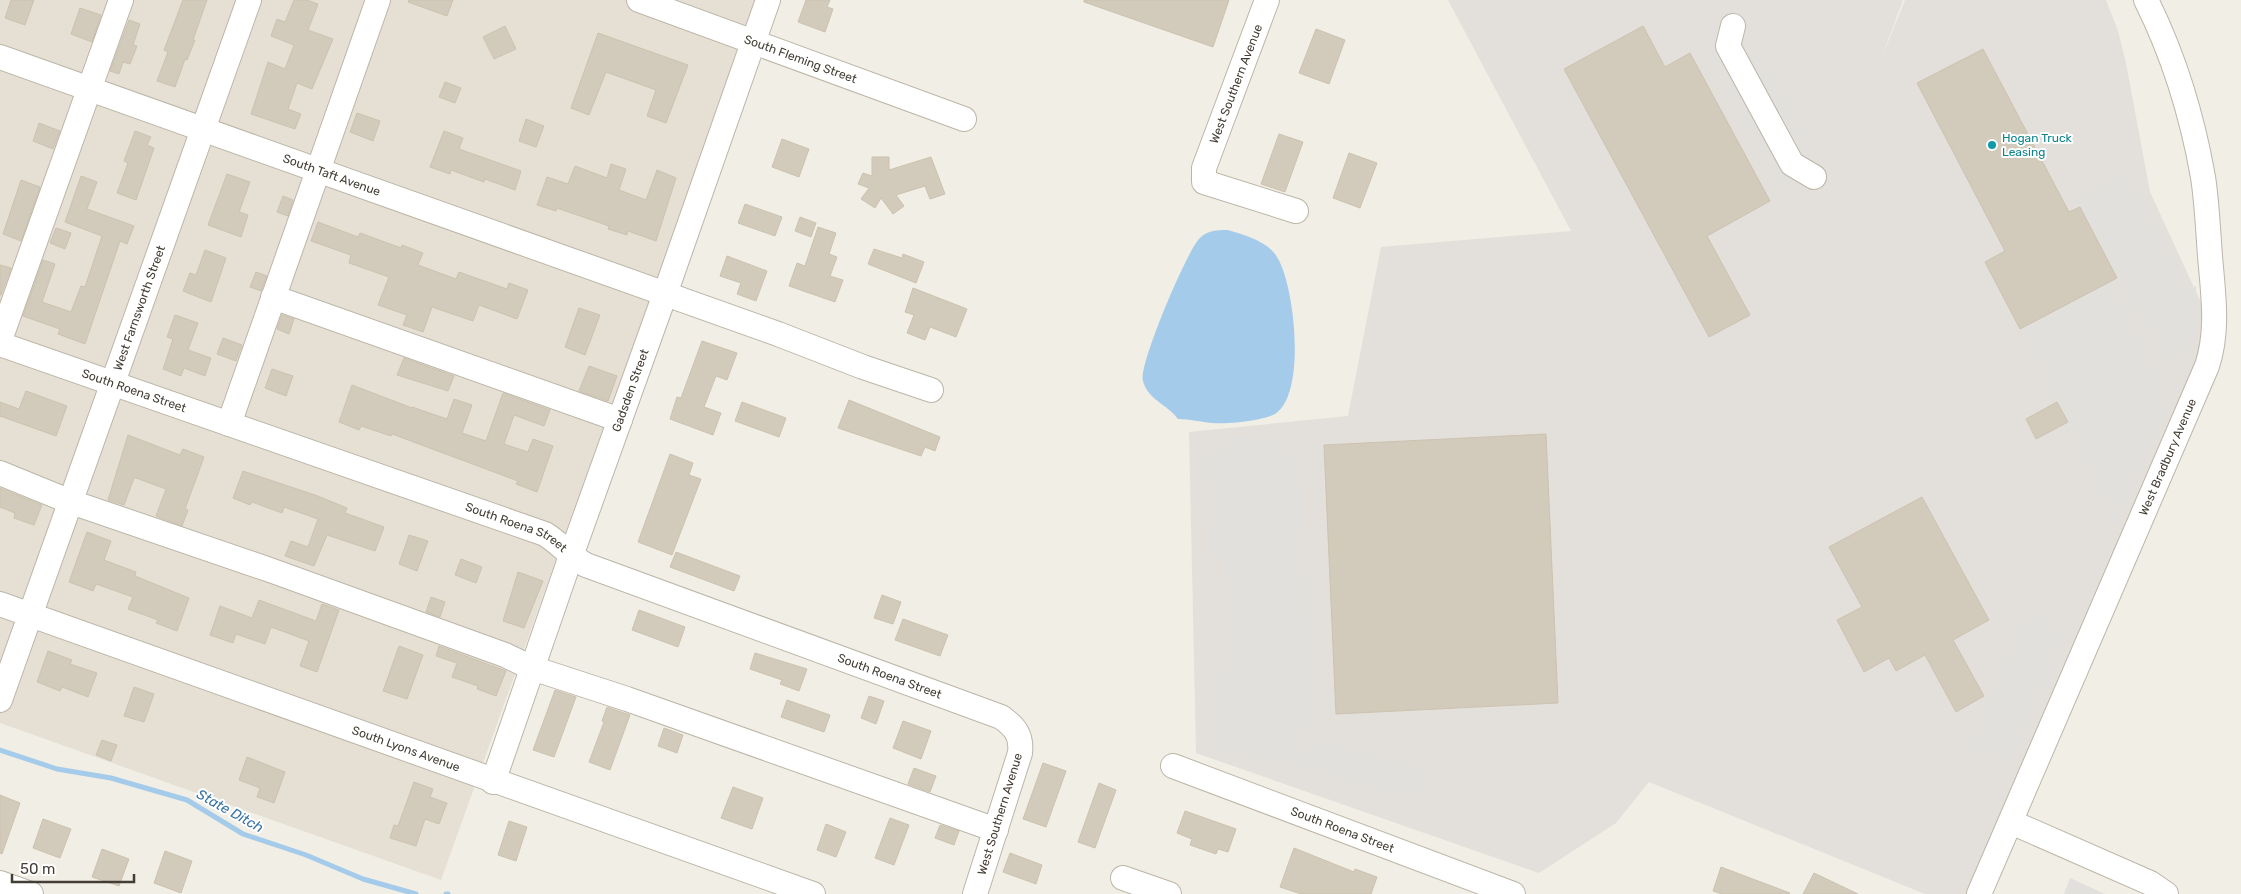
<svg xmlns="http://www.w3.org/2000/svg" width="2241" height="894" font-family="Rubik,sans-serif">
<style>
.residential{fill:#e5e0d3}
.industrial{fill:#e3dfda}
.parking{fill:#e2e0dd}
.water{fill:#a4cbea}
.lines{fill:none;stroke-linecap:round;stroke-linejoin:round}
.stream{stroke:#a4cbea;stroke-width:5}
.building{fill:#d2cabb;stroke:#ccc2af}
.minor-casing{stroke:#bcb6a8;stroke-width:26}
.minor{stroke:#fff;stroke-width:24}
.culture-dot{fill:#0f9aa8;stroke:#fff;stroke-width:2}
.labels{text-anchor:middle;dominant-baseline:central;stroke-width:4;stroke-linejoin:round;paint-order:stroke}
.street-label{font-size:12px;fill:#433e35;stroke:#fff}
.culture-label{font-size:12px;fill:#0d838f;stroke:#fff;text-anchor:start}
.water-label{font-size:14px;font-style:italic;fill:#3672a6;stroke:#fff}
</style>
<rect width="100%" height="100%" fill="#f1eee5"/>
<path class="residential" d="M0,0H757L441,880L0,723Z"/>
<path class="industrial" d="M1448,0H1903L1880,62L1905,0H2106L2118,31L2126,63L2150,192L2209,320L2194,366L2109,581L1968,894H1925L1649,782L1616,823L1539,873L1196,753L1189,432L1348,416L1381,247L1571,231Z"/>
<g class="parking">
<path d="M1699,25L1745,41L1748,58L1760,52L1807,133L1795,141L1806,154L1793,182L1778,187L1702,45Z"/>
<path d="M2127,172L2188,288L2196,286L2195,325L2183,361L2169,367L2147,326L2139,322L2080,207L2074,201Z"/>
<path d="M2112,281L2172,399L2114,527L2020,329Z"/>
<path d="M1269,434L1285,453L1301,452L1314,728L1299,732L1302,747L1311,749L1315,739L1426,769L1417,802L1342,779L1268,760L1215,751V669L1230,668L1223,559H1208L1203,454H1218L1226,437Z"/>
<path d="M2029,599L2065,637L2010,764L1966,748Z"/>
<path d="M2070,878L2105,894H2064Z"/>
</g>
<path class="water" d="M1228,230C1244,235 1264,240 1275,254C1295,279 1308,399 1273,415C1259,421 1227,424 1212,423C1201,422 1190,419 1178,419C1167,404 1148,400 1143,381C1138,366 1187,251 1199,239C1207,230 1217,230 1228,230Z"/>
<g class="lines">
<g class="stream">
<path d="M0,750L57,769L111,778L187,800L243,834L306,855L363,879L416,894"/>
<path d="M446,894H448"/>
</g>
</g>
<g class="building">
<path d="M11,0H34L25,25L5,18Z"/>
<path d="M183,0H207L193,40H195L187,60L185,59L175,87L157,81L168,52L164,50Z"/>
<path d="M294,0H307L318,4L308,30L333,39L312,89L297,83L288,109L301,114L295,129L251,114L268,62L285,69L294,45L271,36L277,19L285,22Z"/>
<path d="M409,0H453L447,16L408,2Z"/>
<path d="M806,0H830L827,7L833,9L825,32L798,22Z"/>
<path d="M1084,0H1229L1213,47L1084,2Z"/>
<path d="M80,8L101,15L92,42L71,34Z"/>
<path d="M129,20L140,24L133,45L137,46L130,64L123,62L119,74L110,71Z"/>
<path d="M505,26L516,49L494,59L483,37Z"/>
<path d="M1643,26L1665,67L1690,53L1770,201L1707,236L1750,315L1709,337L1564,69Z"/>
<path d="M1316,29L1345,40L1329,84L1299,73Z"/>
<path d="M598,33L688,65L666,123L647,116L656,90L606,72L589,115L571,108Z"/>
<path d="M1983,49L2069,212L2080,207L2117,278L2020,329L1985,262L2005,251L1917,83Z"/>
<path d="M445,82L461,88L455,103L439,97Z"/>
<path d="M357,113L380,121L373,141L350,132Z"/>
<path d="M526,119L544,126L536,147L519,141Z"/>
<path d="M39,123L60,131L53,149L33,141Z"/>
<path d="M135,131L151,137L147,145L154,148L136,200L117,193L128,163L124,161Z"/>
<path d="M444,131L463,138L459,149L521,171L515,190L485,179L484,182L451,170L450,174L430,167Z"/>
<path d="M1279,134L1303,142L1285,192L1261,184Z"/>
<path d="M782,139L809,149L799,177L772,167Z"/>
<path d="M1349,153L1377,163L1360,208L1333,198Z"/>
<path d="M872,157H889V170L931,157L945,194L930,199L925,186L896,195L904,206L893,214L881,198L875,208L861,199L869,188L858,184L863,173L872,176Z"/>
<path d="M611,164L626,169L619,190L646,200L657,170L676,178L656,241L628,231L627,235L608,229L609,226L557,208L556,211L537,205L547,177L568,184L575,166L607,178Z"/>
<path d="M227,174L250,182L239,212L248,215L241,237L208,225Z"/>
<path d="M81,176L97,182L87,209L134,226L127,244L120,241L85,344L58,334L60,329L23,316L43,260L55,264L42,302L71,312L81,286L85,287L102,236L65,222Z"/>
<path d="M21,180L40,187L21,241L3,234Z"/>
<path d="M283,196L293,200L288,216L277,212Z"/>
<path d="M745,204L782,217L775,236L738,223Z"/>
<path d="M800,217L816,223L811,237L795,231Z"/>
<path d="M318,222L358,237L360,233L401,248L402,245L423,253L418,265L456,279L459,272L507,289L509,283L528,290L517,319L479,305L473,321L432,307L423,332L403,325L407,315L378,305L389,277L349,263L351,255L311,241Z"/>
<path d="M818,227L836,233L829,254L837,257L830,276L843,280L835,302L789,286L797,263L805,266Z"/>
<path d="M56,228L71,233L65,249L50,243Z"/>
<path d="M874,249L902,258L903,254L924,262L916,283L868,264Z"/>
<path d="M205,250L226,258L211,302L183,291L190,273L196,275Z"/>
<path d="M727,256L767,271L756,301L737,294L741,283L720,276Z"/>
<path d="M0,265L11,268L1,295H0Z"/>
<path d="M256,272L267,276L261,291L250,287Z"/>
<path d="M913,288L967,309L956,337L930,327L925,340L907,333L914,315L905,312Z"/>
<path d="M579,308L600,315L585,355L565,347Z"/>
<path d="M175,315L198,323L188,350L211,358L205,376L184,368L181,376L163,369L173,339L167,337Z"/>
<path d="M282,315L294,319L289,334L277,329Z"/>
<path d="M223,338L242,345L236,361L217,354Z"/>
<path d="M702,341L737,353L727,380L716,376L704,407L721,413L713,435L670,419L677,397L681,398Z"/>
<path d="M404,358L454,376L448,391L397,375Z"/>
<path d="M589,366L617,376L608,401L579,391Z"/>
<path d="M272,369L293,376L286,396L265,388Z"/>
<path d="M352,385L412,408V407L447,419L454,399L472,405L462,433L486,441L503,393L550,410L544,426L514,415L504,444L528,452L533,439L553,446L537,492L516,484L518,481L392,434L391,436L361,426L359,430L339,422Z"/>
<path d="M26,391L67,406L56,436L0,416V402L19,409Z"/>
<path d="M849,400L940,437L935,451L925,447L921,456L838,428Z"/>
<path d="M742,402L786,418L779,437L735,421Z"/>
<path d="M2057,402L2068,422L2036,439L2026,419Z"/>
<path d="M1546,434L1558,703L1336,714L1324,445Z"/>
<path d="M128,435L180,455L183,449L204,457L185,509L188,510L182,526L156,516L166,489L136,478H134L124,505L108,500Z"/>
<path d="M670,454L693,463L689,475L701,479L672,555L638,542Z"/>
<path d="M243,471L315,495L347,508L345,513L384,527L375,551L327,535L314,566L285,556L291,541L308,547L318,519L284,507L282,513L252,502L250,505L233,498Z"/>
<path d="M0,488L42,505L34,525L14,518L15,513L0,507Z"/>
<path d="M1922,497L1989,620L1953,640L1984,696L1956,712L1925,655L1896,671L1889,658L1864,672L1837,620L1862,607L1829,547Z"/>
<path d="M87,532L111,541L104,560L136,572L135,576L189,598L177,631L156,623L158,620L128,609L133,597L96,584L93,591L69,582Z"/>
<path d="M409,535L428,541L417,571L399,564Z"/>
<path d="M676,552L740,576L734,591L670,567Z"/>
<path d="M461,559L482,567L476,583L455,575Z"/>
<path d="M518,572L543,581L524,628L503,621Z"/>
<path d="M882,595L901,602L893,624L874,618Z"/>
<path d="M431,597L445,602L440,617L426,612Z"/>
<path d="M259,600L316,621L322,604L339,610L317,672L300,666L309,641L271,627L265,644L236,634L233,643L210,635L220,606L252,618Z"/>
<path d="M639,610L685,627L678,647L632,630Z"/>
<path d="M903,619L948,635L940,656L895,640Z"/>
<path d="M399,646L423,655L407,699L383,691Z"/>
<path d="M439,646L506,671L496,696L477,689L478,686L452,677L457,663L436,656Z"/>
<path d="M48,651L72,660L70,664L97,673L88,697L62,687L60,691L37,682Z"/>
<path d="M755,653L807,669L799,691L780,684L782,680L750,669Z"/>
<path d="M134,687L154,694L144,722L124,716Z"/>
<path d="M555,690L576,697L554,757L533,750Z"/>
<path d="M869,696L884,701L876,724L861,718Z"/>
<path d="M787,700L830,715L824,732L781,717Z"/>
<path d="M607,707L630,715L610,770L589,762L604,722L602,721Z"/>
<path d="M903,721L931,731L921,759L893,748Z"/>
<path d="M664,728L683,735L677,753L658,746Z"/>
<path d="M102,740L117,745L111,761L96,755Z"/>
<path d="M247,757L285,772L274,803L257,797L260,788L239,780Z"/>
<path d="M1043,763L1066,771L1046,827L1023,819Z"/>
<path d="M914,768L936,776L930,792L908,784Z"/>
<path d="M414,782L433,789L430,797L447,803L439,824L425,819L416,846L390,838L394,825L398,826Z"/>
<path d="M1099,783L1116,790L1095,848L1078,842Z"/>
<path d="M733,787L763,798L752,829L721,818Z"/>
<path d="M0,795L20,803L2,854L0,853Z"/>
<path d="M1185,811L1236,829L1228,852L1218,849L1216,854L1190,845L1192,839L1177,833Z"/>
<path d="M890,818L909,825L894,865L875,858Z"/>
<path d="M43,819L71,829L60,858L33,848Z"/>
<path d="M509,821L527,827L516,861L498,855Z"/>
<path d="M826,824L846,832L836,857L817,850Z"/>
<path d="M940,825L959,831L954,845L935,838Z"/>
<path d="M1294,848L1354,872L1355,869L1377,877L1371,894H1301L1280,887Z"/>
<path d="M102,849L129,859L119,886L92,877Z"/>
<path d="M165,851L192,861L181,893L154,883Z"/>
<path d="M1010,853L1042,865L1036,884L1003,872Z"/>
<path d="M1721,867L1790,893L1789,894H1722L1713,891Z"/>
<path d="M1814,873L1858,894H1803Z"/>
</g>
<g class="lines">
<g class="minor-casing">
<g id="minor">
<path id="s1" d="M639,0L964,119"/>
<path d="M1267,0L1204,168V182L1296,211"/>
<path d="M1733,26L1728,46L1792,164L1814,177"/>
<path id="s2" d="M0,57L778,334L863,367L931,390"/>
<path d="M273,297L620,420"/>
<path d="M0,340L121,0"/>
<path id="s3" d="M0,344L545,534C560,543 570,557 586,565L1001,717C1015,727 1022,735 1020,753L975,894"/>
<path d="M229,424L378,0"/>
<path d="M0,473L71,502L270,570L505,655L532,668L627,699L996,830"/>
<path id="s4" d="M0,604L813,894"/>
<path id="s5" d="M0,700L249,0"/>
<path id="s6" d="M1173,766L1513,894"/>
<path id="s7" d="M493,782L571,556L665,294L768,0"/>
<path d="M2011,822L2150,883L2166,894"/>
<path d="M1123,878L1169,894"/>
<path d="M0,883L31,894"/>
<path id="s8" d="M1979,894L2207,366C2219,330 2213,293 2210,256C2208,230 2207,203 2203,177C2192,115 2174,56 2146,0"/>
</g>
</g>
<use href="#minor" class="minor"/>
</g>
<circle class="culture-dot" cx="1992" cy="145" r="5"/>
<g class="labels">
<g class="street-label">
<text stroke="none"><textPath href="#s1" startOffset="172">South Fleming Street</textPath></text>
<text transform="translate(1236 84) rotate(-69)">West Southern Avenue</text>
<text stroke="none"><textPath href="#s2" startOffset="352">South Taft Avenue</textPath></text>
<text stroke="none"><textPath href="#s5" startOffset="416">West Farnsworth Street</textPath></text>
<text stroke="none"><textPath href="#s3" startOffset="142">South Roena Street</textPath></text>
<text stroke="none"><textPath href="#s7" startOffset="415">Gadsden Street</textPath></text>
<text stroke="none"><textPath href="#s8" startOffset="476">West Bradbury Avenue</textPath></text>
<text stroke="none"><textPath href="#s3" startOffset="548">South Roena Street</textPath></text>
<text stroke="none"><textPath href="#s3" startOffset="952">South Roena Street</textPath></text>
<text stroke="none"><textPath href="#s4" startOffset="431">South Lyons Avenue</textPath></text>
<text transform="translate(1000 814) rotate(-73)">West Southern Avenue</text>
<text stroke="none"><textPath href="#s6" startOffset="181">South Roena Street</textPath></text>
</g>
<g class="culture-label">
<text x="2002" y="138">Hogan Truck<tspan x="2002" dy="14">Leasing</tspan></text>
</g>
<g class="water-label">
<text transform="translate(230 811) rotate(29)">State Ditch</text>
</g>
</g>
<path d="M12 874v8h122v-8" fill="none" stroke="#433e35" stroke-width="2.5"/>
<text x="20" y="874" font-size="15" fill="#433e35" stroke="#ffffff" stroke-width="4" paint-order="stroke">50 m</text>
</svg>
